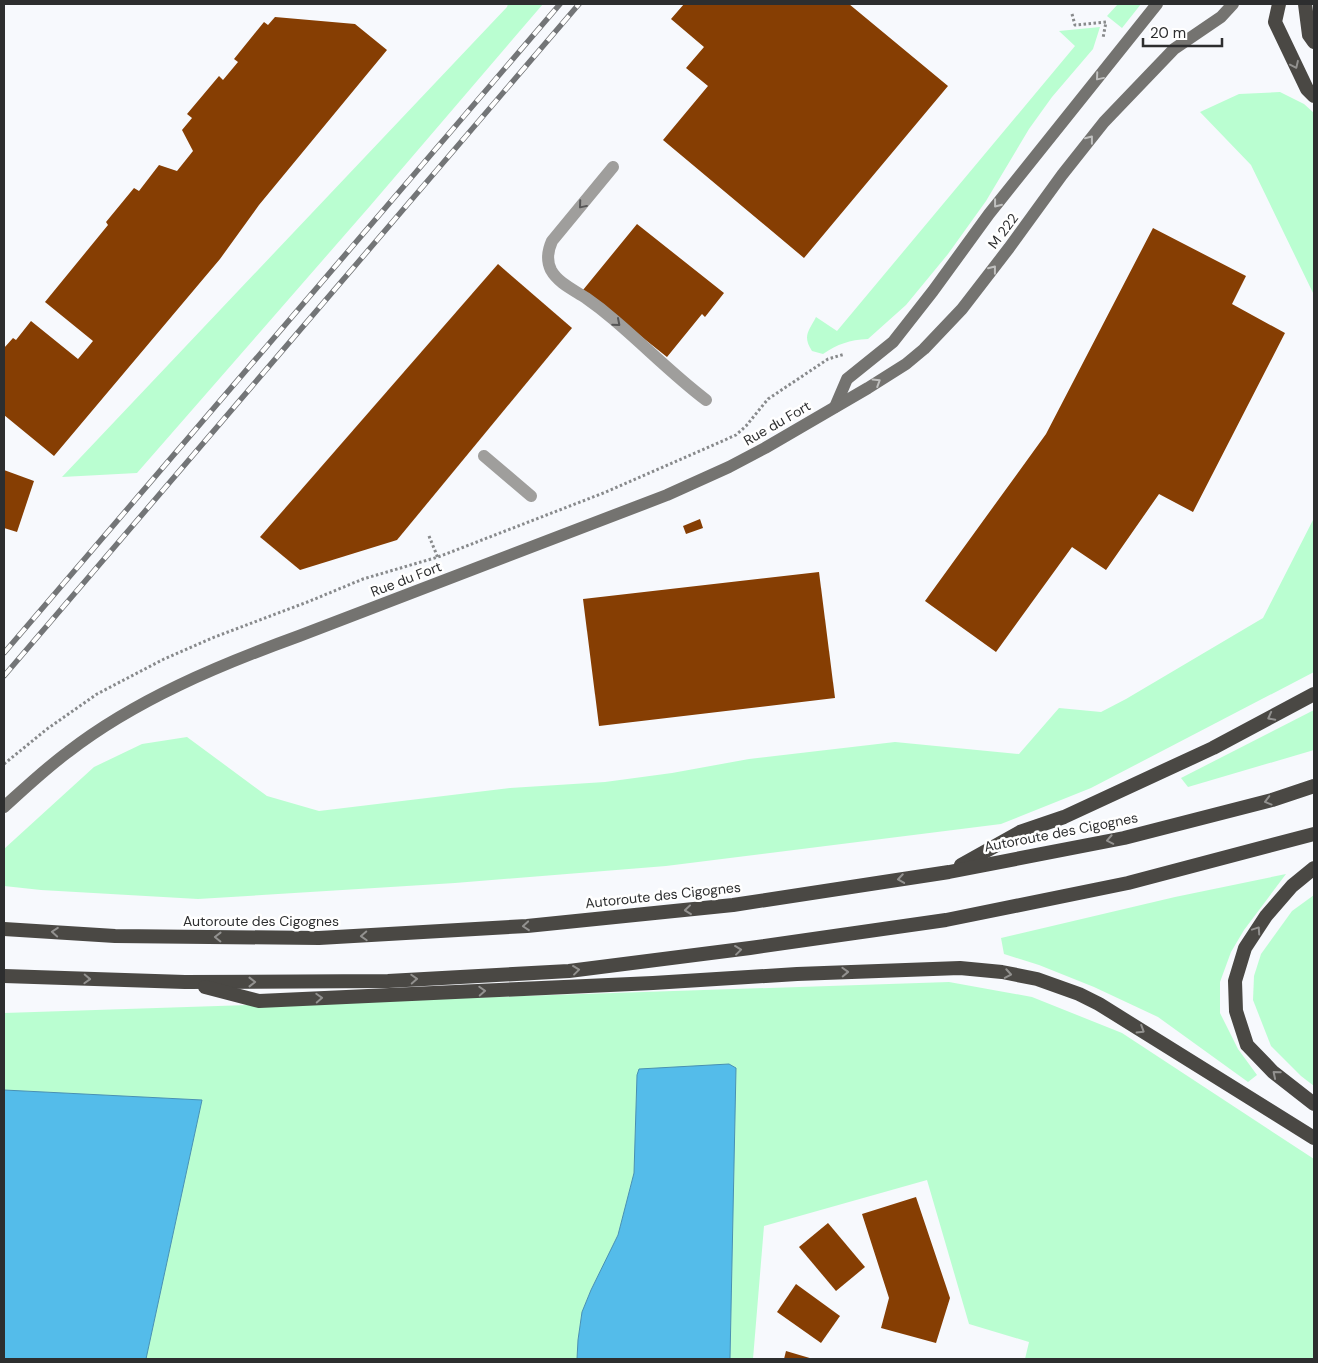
<svg xmlns="http://www.w3.org/2000/svg" width="1318" height="1363" font-family="'DM Sans',sans-serif">
<style>
.green{fill:#bafed1}
.water{fill:#54bcea;stroke:#4891b2}
.building{fill:#863e03}
.lines{fill:none;stroke-linecap:round;stroke-linejoin:round}
.path{stroke:#888a8c;stroke-width:3;stroke-dasharray:2.5 2.5;stroke-linecap:butt}
.service{stroke:#9f9e9c;stroke-width:12}
.secondary{stroke:#747370;stroke-width:12}
.trunk{stroke:#4a4844;stroke-width:14}
.rail-casing{stroke:#737577;stroke-width:5.5}
.rail{stroke:#fff;stroke-width:4;stroke-dasharray:11;stroke-linecap:butt}
.oneway{stroke:#92918f}
.oneway2{stroke:#c0c0bf}
.oneway3{stroke:#555}
.labels{text-anchor:middle;dominant-baseline:central;stroke-width:5;stroke-linejoin:round;paint-order:stroke}
.street-label{font-size:14px;fill:#2d2e2f;stroke:#fff}
</style>
<rect width="100%" height="100%" fill="#f7f9fd"/>
<g class="green">
<path d="M508,4H543L370,206L137,473L62,477L507,7Z"/>
<path d="M1118,4H1141L1122,28L1107,16Z"/>
<path d="M1100,27L1093,49L1052,97L1029,129L986,201L948,254L906,305L868,339C849,340 838,344 823,354L812,351C802,336 809,331 816,317L837,331L1075,46L1059,31Z"/>
<path d="M1280,92L1304,104L1314,113V295L1251,165L1200,112L1239,94Z"/>
<path d="M1314,518V672L1091,788L1001,824L666,866L455,883L198,899L41,890L4,886V849L94,767L142,744L187,737L267,796L319,811L510,788L605,782L672,773L749,759L895,742L1019,754L1059,708L1101,712L1126,699L1263,618Z"/>
<path d="M1314,710V750L1188,787L1181,778Z"/>
<path d="M1286,874L1244,930L1231,952L1220,982V1013L1238,1049L1257,1075L1248,1082L1158,1017L1094,987L1039,965L1004,954L1001,938L1175,897Z"/>
<path d="M1314,895V1086L1301,1076L1271,1046L1253,1000L1254,976L1261,954L1292,911Z"/>
<path d="M949,982L1032,997L1122,1033L1314,1159V1359H1025L1029,1342L969,1324L927,1180L764,1226L753,1359H730L736,1068L729,1064L637,1075L634,1173L618,1235L591,1290L582,1312L578,1340L577,1359H146L202,1100L4,1090V1013Z"/>
</g>
<g class="water">
<path d="M729,1064L736,1068L730,1359H577L578,1340L582,1312L591,1290L618,1235L634,1173L637,1075L639,1069Z"/>
<path d="M4,1090L202,1100L146,1359H4Z"/>
</g>
<g class="building">
<path d="M684,4H849L948,86L804,258L663,140L708,86L686,68L704,47L671,19Z"/>
<path d="M275,17L355,24L387,50L259,205L220,259L54,456L4,415V348L13,338L16,340L31,321L78,359L93,341L45,302L108,225L106,222L134,188L139,191L159,165L177,171L193,151L182,130L192,118L187,114L219,76L223,80L238,62L234,59L264,22L268,25Z"/>
<path d="M637,224L724,293L705,317L702,314L667,357L583,290Z"/>
<path d="M1153,228L1246,276L1232,304L1285,333L1193,512L1159,494L1106,570L1072,547L996,652L925,601L1046,434Z"/>
<path d="M498,264L572,328L397,540L300,570L260,537Z"/>
<path d="M4,470L34,481L17,532L4,528Z"/>
<path d="M700,519L703,528L686,534L683,526Z"/>
<path d="M819,572L835,698L599,726L583,599Z"/>
<path d="M916,1197L950,1298L936,1343L881,1328L889,1298L862,1214Z"/>
<path d="M828,1223L865,1267L836,1291L799,1247Z"/>
<path d="M796,1284L840,1316L821,1343L777,1312Z"/>
<path d="M786,1351L813,1359H784Z"/>
</g>
<g class="lines">
<g class="path">
<path d="M1072,14L1075,25L1106,22L1103,38"/>
<path d="M429,536L438,558"/>
<path d="M4,764L47,729L97,694L164,659L212,638L310,601L363,579L438,557L606,492L736,435L746,426L768,399L828,359L845,354"/>
</g>
<g class="service">
<path d="M613,167L552,241C548,250 546,260 551,270C558,283 574,290 586,298C596,305 605,312 613,319C645,346 673,375 706,400"/>
<path d="M484,456L531,496"/>
</g>
<g class="secondary">
<path d="M835,407L847,379L893,342L933,291L989,214L1157,4"/>
<path d="M4,807C25,788 45,769 68,752C135,700 219,665 299,636L667,495L729,467L765,448L868,388L906,364L924,349L962,309L1009,248L1062,175L1104,122L1174,49L1221,17L1233,4"/>
</g>
<g class="trunk">
<path d="M1279,4L1275,22L1307,89L1314,96"/>
<path d="M1305,4L1309,35L1314,42"/>
<path d="M961,865L1020,832L1064,817L1213,748L1314,694"/>
<path d="M1314,868L1292,886L1266,916L1245,948L1235,981L1236,1011L1247,1045L1273,1072L1314,1104"/>
<path d="M4,929L115,936L319,938L527,926L733,905L949,872L1124,838L1272,800L1314,786"/>
<path d="M4,976L185,982L388,981L569,971L750,948L946,920L1128,883L1314,834"/>
<path d="M205,987L259,1001L653,983L797,974L960,968L1002,972L1037,979L1079,994L1099,1004L1314,1138"/>
</g>
<g class="rail-casing">
<g id="rail">
<path d="M4,653L560,4"/>
<path d="M4,676L579,4"/>
</g>
</g>
<use href="#rail" class="rail"/>
</g>
<defs><path id="oneway-chevron" d="M-2-3.5L2.5 0L-2 3.5" fill="none" stroke-width="1.6" stroke-linecap="round" stroke-linejoin="round" transform="scale(1.25)"/></defs>
<g class="oneway">
<use href="#oneway-chevron" transform="translate(1295 65) rotate(65)"/>
<use href="#oneway-chevron" transform="translate(1271 717) rotate(152)"/>
<use href="#oneway-chevron" transform="translate(1268 801) rotate(165)"/>
<use href="#oneway-chevron" transform="translate(1110 840) rotate(169)"/>
<use href="#oneway-chevron" transform="translate(901 879) rotate(171)"/>
<use href="#oneway-chevron" transform="translate(688 910) rotate(174)"/>
<use href="#oneway-chevron" transform="translate(526 926) rotate(175)"/>
<use href="#oneway-chevron" transform="translate(1257 930) rotate(-56)"/>
<use href="#oneway-chevron" transform="translate(55 932) rotate(-176)"/>
<use href="#oneway-chevron" transform="translate(364 936) rotate(177)"/>
<use href="#oneway-chevron" transform="translate(218 937) rotate(-179)"/>
<use href="#oneway-chevron" transform="translate(738 950) rotate(-7)"/>
<use href="#oneway-chevron" transform="translate(576 970) rotate(-7)"/>
<use href="#oneway-chevron" transform="translate(845 972) rotate(-2)"/>
<use href="#oneway-chevron" transform="translate(1008 974) rotate(10)"/>
<use href="#oneway-chevron" transform="translate(87 979) rotate(2)"/>
<use href="#oneway-chevron" transform="translate(414 979) rotate(-3)"/>
<use href="#oneway-chevron" transform="translate(252 982)"/>
<use href="#oneway-chevron" transform="translate(482 991) rotate(-3)"/>
<use href="#oneway-chevron" transform="translate(319 998) rotate(-3)"/>
<use href="#oneway-chevron" transform="translate(1141 1030) rotate(32)"/>
<use href="#oneway-chevron" transform="translate(1276 1074) rotate(-140)"/>
</g>
<g class="oneway2">
<use href="#oneway-chevron" transform="translate(1099 77) rotate(130)"/>
<use href="#oneway-chevron" transform="translate(1090 139) rotate(-52)"/>
<use href="#oneway-chevron" transform="translate(997 204) rotate(128)"/>
<use href="#oneway-chevron" transform="translate(993 269) rotate(-52)"/>
<use href="#oneway-chevron" transform="translate(877 382) rotate(-32)"/>
</g>
<g class="oneway3">
<use href="#oneway-chevron" transform="translate(582 205) rotate(130)"/>
<use href="#oneway-chevron" transform="translate(617 323) rotate(41)"/>
</g>
<g class="labels">
<g class="street-label">
<text transform="translate(1003 231) rotate(-53)">M 222</text>
<text transform="translate(777 423) rotate(-30)">Rue du Fort</text>
<text transform="translate(406 579) rotate(-21)">Rue du Fort</text>
<text transform="translate(1061 832) rotate(-11)">Autoroute des Cigognes</text>
<text transform="translate(663 895) rotate(-6)">Autoroute des Cigognes</text>
<text x="261" y="921">Autoroute des Cigognes</text>
</g>
</g>
<rect width="1318" height="1363" fill="none" stroke="#2d2e2f" stroke-width="10"/>
<path d="M1143 38v8h79v-8" fill="none" stroke="#2d2e2f" stroke-width="2.5"/>
<text x="1150" y="38" font-size="15" fill="#2d2e2f" stroke="#ffffff" stroke-width="4" paint-order="stroke">20 m</text>
</svg>
